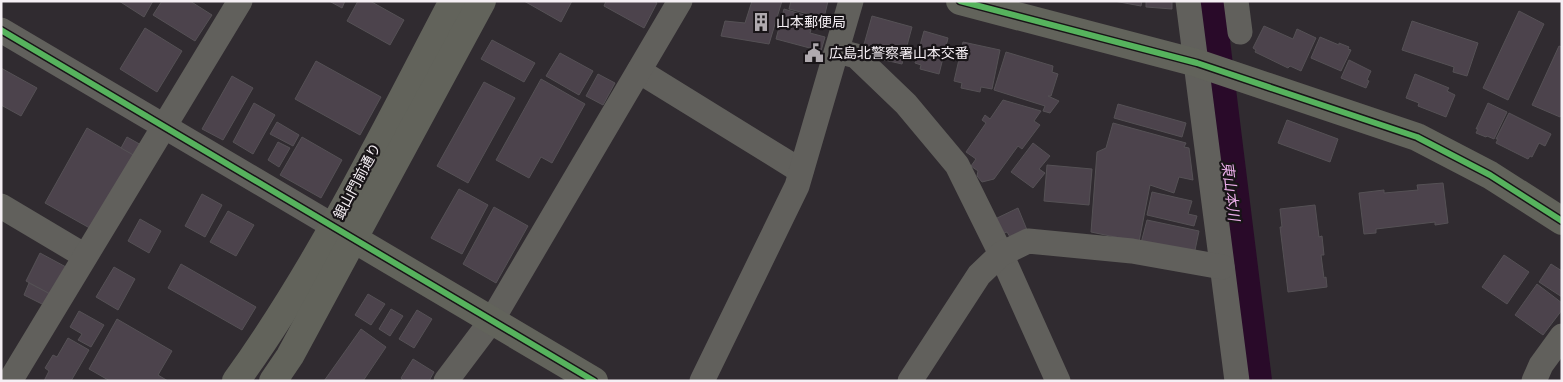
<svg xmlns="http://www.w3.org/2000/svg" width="1563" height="382" font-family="Quicksand,'Noto Sans JP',sans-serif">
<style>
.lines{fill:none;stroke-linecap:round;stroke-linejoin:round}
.river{stroke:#290a29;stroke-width:36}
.building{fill:#4c434c;stroke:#555155}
.street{stroke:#61605c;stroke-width:25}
.secondary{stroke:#62635b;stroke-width:28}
.cycleway-casing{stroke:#181417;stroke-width:9}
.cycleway{stroke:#56b35d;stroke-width:6}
.labels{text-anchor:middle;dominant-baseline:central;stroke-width:4.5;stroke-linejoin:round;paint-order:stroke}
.poi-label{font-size:14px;fill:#f5eff4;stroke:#181417;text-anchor:start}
.street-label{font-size:14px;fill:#f5eff4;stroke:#181417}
.water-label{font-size:15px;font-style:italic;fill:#ebaee9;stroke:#181417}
</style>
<rect width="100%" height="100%" fill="#302b30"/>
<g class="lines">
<path class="river" d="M1207,1L1254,381"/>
</g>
<g class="building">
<path d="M119,1H153L144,17Z"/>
<path d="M162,1H190L212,15L195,41L153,15Z"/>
<path d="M329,1H345L342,8Z"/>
<path d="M358,1H370L404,20L390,45L347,21Z"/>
<path d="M524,1H572L561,22Z"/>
<path d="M606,1H654L657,3L644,28L604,6Z"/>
<path d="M752,1H782L769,44L721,36L725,21L745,23Z"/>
<path d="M791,1H828L824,18L789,9Z"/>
<path d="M1114,1H1142L1141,6Z"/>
<path d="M1146,1H1172V9L1146,7Z"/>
<path d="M784,9L814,18L810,33L825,37L821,51L776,39Z"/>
<path d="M1519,11L1544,24L1508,100L1483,88Z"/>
<path d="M872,16L912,27L902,64L876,58L877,55L867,52L863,48Z"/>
<path d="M1412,21L1478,43L1467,76L1453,72L1454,67L1402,50Z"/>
<path d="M1264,26L1293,39L1297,29L1316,38L1301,71L1290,66L1288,68L1255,52L1256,50L1253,48Z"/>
<path d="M145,28L182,51L157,92L120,69Z"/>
<path d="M924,31L948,38L939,74L920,69L921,65L915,63Z"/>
<path d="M1320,37L1339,45V43L1349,47L1348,49L1351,50L1341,71L1311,58Z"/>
<path d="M492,40L535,63L524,82L481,59Z"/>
<path d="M963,42L1000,50L992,89L981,87L980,92L961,88L962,83L954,81Z"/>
<path d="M1559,46L1562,47V114L1560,117L1532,105Z"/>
<path d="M1006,52L1053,66L1052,72L1058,74L1051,96H1048L1059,101L1050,113L1043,111L1045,106L994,90Z"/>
<path d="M560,53L593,71L579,95L546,76Z"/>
<path d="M1349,60L1371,71L1367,80L1369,81L1366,88L1341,78Z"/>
<path d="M316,61L381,97L360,135L295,99Z"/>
<path d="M1,68L37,88L21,116L1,105Z"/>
<path d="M598,74L615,83L603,105L586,96Z"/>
<path d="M1415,74L1449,88L1447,91L1455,95L1446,117L1418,106L1419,103L1406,98Z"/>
<path d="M232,76L253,88L223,140L202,129Z"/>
<path d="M541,79L585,104L552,163L541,157L529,178L496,160Z"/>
<path d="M484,82L515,98L468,183L437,166Z"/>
<path d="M1003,100L1041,111L1034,121L1040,125L1022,149L1018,146L994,179L982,182L977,176L978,171L971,166L976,159L966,152L986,123L982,120L985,115L990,119Z"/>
<path d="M254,103L275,115L253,154L233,142Z"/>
<path d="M1488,103L1507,112L1494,139L1487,136L1486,137L1476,133L1478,129H1476Z"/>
<path d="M1118,104L1186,123L1182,137L1114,118Z"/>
<path d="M1509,113L1551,134L1545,146L1539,143L1532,157L1530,156L1528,159L1496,143L1498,139H1496Z"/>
<path d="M1287,120L1338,139L1330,162L1278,143Z"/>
<path d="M277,122L299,135L293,146L270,134Z"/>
<path d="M1113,123L1186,143L1184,147L1189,148L1193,180L1179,177L1174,193L1150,185L1139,242L1091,232L1097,152L1106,148Z"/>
<path d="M87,128L137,157L95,231L45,203Z"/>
<path d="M127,137L143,146L137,157L121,148Z"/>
<path d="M302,137L342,160L321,198L280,175Z"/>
<path d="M278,142L290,148L279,167L268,160Z"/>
<path d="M1033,143L1050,156L1039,169L1045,173L1033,188L1011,172Z"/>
<path d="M1047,165L1092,169L1089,205L1044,201Z"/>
<path d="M1443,183L1448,223L1435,225V222L1376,229V233L1364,234L1359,193L1384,190V193L1418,190L1417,185Z"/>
<path d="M459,189L488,205L462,254L431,238Z"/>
<path d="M1152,192L1192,201L1188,214L1197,216L1194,226L1147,215Z"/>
<path d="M202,194L222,205L205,237L185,226Z"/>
<path d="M1315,205L1319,237L1322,236L1324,255H1321L1324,278L1326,277L1327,287L1288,292L1280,227H1282L1280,209Z"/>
<path d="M494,207L528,226L496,283L463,264Z"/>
<path d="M1018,208L1027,230L1010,237L1007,232L1002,234L995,219Z"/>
<path d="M228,211L254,225L236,256L210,242Z"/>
<path d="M140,219L161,231L149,253L128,241Z"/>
<path d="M1147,220L1199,231L1194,255L1141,243Z"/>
<path d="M40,253L66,267L52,295L26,281Z"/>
<path d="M1504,255L1529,272L1507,304L1482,287Z"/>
<path d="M181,264L256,307L242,330L168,288Z"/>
<path d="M1551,264L1562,271V297L1539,282Z"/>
<path d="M114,267L135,279L118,310L96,297Z"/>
<path d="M29,283L52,295L46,306L24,295Z"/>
<path d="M1537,284L1562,303V310L1543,335L1515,315Z"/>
<path d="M368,294L385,304L371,325L355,315Z"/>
<path d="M391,309L403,316L390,336L379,329Z"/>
<path d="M417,310L432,319L414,348L399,339Z"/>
<path d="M79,311L104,325L91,347L78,340L82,334L70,327Z"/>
<path d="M117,319L172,351L158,375L168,381H110L89,369Z"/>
<path d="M361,329L386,347L363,381H324Z"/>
<path d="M68,338L89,350L71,381H44L49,371L45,368L53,355L57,357Z"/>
<path d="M413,359L434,372L429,381H404L401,378Z"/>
</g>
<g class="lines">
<g class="street">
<path d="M1188,1L1237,381"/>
<path d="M1236,1L1240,32"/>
<path d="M1,30L350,236"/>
<path d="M837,51L856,56L906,104L957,165L1001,254L1058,381"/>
<path d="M639,71L801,171"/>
<path d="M1,206L85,256"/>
<path d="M10,381L240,1"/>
<path d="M446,381L492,320L680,1"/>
<path d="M702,381L797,186L851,1"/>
<path d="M910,381L979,275L1001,254L1028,241L1132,251L1222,267"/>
<path d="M1534,381L1541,365L1562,336"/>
</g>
<g class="secondary">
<path d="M960,1L1197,63L1417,137L1490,175L1562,221"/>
<path d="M354,239L594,381"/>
<path d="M236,381C321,263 385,130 453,1"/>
<path d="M273,381L290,356L482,1"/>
</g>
<g class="cycleway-casing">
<g id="cycleway">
<path d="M960,1L1197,63L1417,137L1490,175L1562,221"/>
<path d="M1,30L594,381"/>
</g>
</g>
<use href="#cycleway" class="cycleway"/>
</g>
<defs>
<g id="building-bare" transform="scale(1.5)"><path d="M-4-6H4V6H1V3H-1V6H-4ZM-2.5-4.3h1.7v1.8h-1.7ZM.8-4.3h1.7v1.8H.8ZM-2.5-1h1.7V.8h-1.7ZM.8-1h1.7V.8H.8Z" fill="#b0aaaf" stroke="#181417" stroke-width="2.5" paint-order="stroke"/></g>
<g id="civic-bare" transform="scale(1.5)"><path d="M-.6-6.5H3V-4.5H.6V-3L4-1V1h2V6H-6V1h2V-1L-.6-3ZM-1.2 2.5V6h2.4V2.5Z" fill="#b0aaaf" stroke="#181417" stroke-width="2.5" paint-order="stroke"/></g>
</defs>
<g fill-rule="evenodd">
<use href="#building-bare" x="761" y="22"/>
<use href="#civic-bare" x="814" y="53"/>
</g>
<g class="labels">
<g class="poi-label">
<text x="776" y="22">山本郵便局</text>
<text x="829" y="53">広島北警察署山本交番</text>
</g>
<g class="street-label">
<text transform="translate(357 181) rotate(-62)">銀山門前通り</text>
</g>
<g class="water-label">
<text transform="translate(1231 191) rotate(83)">東山本川</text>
</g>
</g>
<rect width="1563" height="382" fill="none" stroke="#f5eff4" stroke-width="5"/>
</svg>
